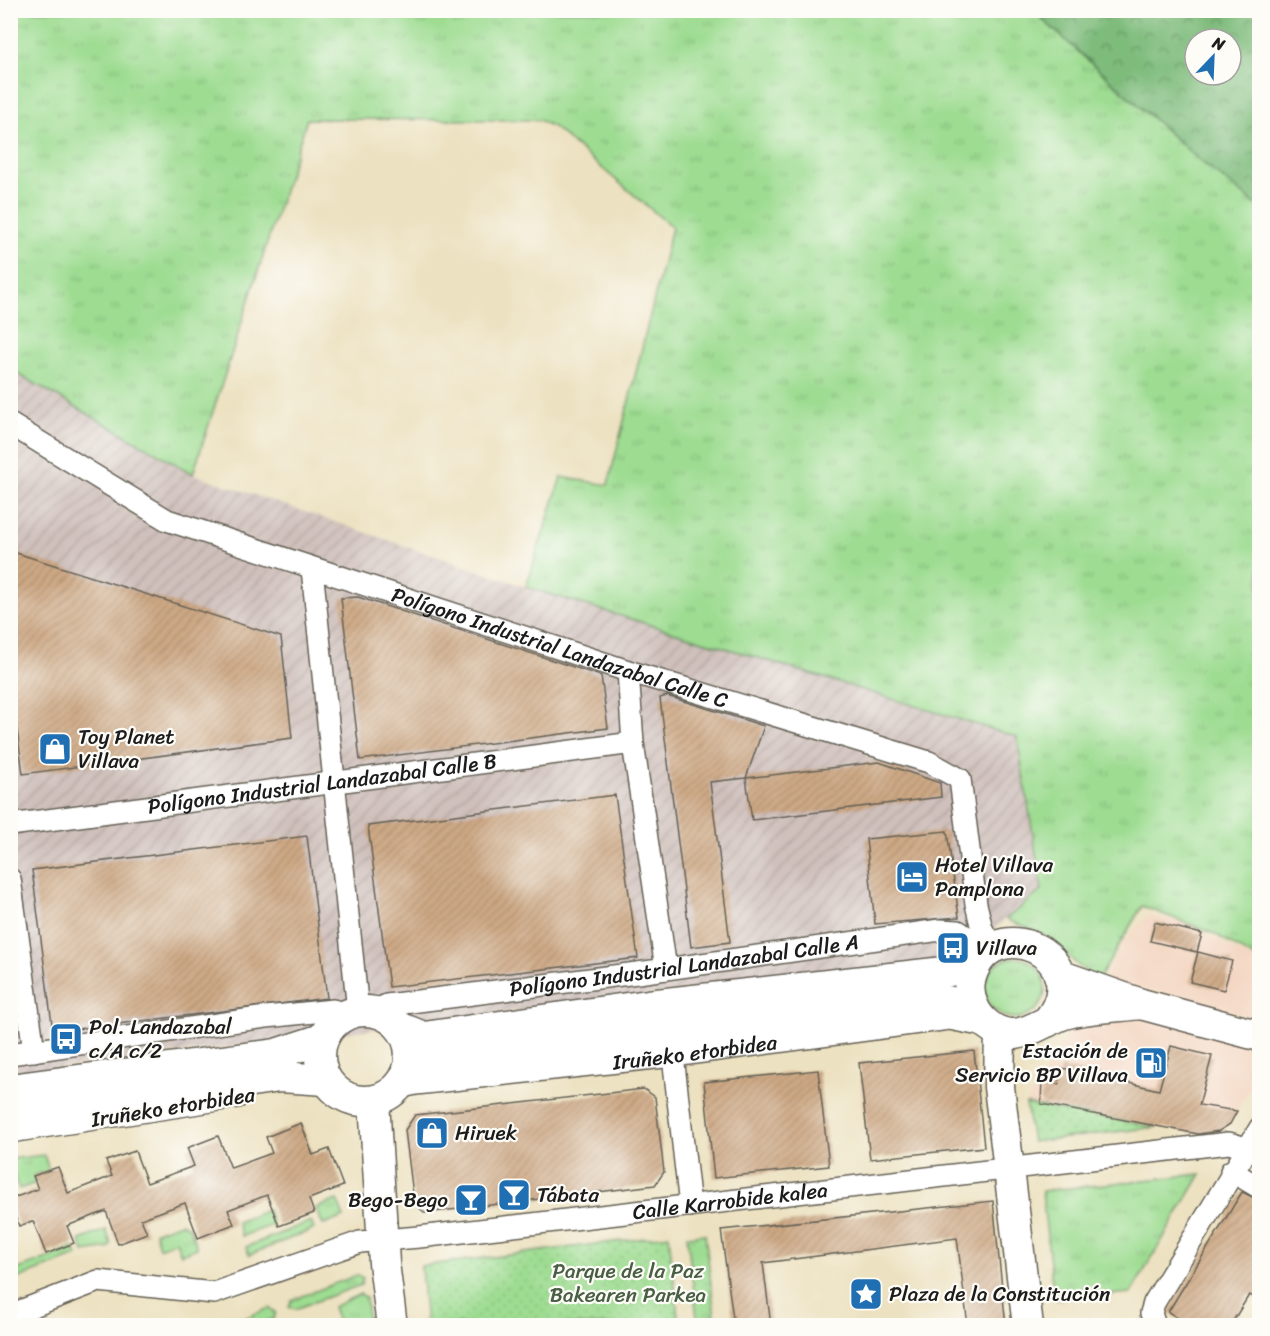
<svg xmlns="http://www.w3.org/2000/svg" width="1270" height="1336" font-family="Sriracha,sans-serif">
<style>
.built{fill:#f3d4bf}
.industrial{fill:url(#industrial-furrows)}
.grass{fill:url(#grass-tufts);stroke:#5c7c56;stroke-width:1.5}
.forest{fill:url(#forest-crowns);stroke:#4d6c4c;stroke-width:1.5;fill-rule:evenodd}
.park{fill:url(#park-dots);stroke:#5c7c56;stroke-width:1.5}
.building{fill:url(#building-hatch)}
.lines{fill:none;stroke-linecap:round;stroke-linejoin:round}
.street-casing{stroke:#656155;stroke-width:24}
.secondary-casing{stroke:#656155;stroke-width:33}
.street{stroke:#fff;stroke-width:21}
.secondary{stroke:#fff;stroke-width:30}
.labels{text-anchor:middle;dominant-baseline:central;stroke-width:4.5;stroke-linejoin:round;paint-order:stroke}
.street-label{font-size:21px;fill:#1c1c1c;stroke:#fdfcf7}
.poi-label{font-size:21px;fill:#1c1c1c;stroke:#fdfcf7;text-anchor:start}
.park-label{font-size:21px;fill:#495f45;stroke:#fdfcf7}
</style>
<defs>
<pattern id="industrial-furrows" width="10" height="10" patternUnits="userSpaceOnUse" patternTransform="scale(1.5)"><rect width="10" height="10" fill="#cfc0bb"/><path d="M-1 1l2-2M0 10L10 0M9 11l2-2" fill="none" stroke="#b1a4a0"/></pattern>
<pattern id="grass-tufts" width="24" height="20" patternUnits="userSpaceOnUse" patternTransform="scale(1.5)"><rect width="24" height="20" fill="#9ddc91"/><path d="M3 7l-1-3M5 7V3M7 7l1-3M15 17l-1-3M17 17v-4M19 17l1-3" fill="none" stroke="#87bc7c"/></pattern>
<pattern id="forest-crowns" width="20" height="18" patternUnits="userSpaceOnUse" patternTransform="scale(1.5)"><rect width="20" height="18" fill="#7ebc7b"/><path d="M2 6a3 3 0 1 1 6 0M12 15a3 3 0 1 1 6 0" fill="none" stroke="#669864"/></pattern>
<pattern id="park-dots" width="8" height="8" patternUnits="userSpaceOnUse" patternTransform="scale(1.5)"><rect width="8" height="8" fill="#9ddc91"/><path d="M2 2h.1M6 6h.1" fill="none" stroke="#87bc7c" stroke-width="1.8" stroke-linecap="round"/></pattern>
<pattern id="building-hatch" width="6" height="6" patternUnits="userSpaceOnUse" patternTransform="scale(1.5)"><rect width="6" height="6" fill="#cda884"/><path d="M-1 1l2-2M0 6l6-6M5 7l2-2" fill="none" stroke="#af9071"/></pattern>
</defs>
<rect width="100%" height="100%" fill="#fdfcf7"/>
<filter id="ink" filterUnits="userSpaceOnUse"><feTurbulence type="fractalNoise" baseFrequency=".0167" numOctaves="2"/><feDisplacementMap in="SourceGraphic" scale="12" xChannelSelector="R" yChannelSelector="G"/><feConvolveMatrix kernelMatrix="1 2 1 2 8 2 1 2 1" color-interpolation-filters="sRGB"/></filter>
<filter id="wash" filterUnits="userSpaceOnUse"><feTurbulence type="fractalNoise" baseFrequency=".008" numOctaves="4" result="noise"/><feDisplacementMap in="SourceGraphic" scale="24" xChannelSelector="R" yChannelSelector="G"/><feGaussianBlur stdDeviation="1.35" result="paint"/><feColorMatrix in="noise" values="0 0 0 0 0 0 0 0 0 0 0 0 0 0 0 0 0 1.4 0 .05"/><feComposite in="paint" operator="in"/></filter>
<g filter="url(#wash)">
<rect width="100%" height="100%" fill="#ece1c0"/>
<g class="built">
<path d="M1148,915L1188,924L1259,963V1019L1153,992L1102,983L1124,941Z"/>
<path d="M1138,1016L1251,1042L1252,1084L1230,1124L1212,1136L1026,1104L1072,1027Z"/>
</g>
<path class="industrial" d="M10,370L193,474L526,587L1017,737L1042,890L947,966L657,994L11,1074Z"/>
<g class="grass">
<path d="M11,11H1033L1199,160L1259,207V961L1215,934L1142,906L1098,981C1077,968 1064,949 1045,936C1033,928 1018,926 1006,919L1042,890L1017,737L526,587L561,477L608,485L672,227L553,127L539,120L307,119L193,474L11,370Z"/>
<circle cx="1015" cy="988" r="30"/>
<path d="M44,1155L49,1170L33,1176L36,1183L19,1189L11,1169L10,1159Z"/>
<path d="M1201,1174L1131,1293L1054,1299L1042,1191Z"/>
<path d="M337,1200L344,1217L323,1225L316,1208Z"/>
<path d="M268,1210L273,1225L242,1236L237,1222Z"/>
<path d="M311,1221L314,1229L249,1255L246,1247Z"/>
<path d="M181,1223L190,1228L197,1248L181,1254L176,1241L159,1248L155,1232Z"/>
<path d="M106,1230L111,1244L109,1248L84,1252L80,1240Z"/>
<path d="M705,1234L716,1325H698L687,1236Z"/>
<path d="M74,1248L77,1256L11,1281V1272Z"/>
<path d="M357,1275L363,1278L361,1285L295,1309L289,1307L292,1300Z"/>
<path d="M360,1294L366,1297L368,1325H339L333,1307Z"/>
<path d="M269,1308L276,1312L274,1319L257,1325H204L207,1321L228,1325Z"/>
</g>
<path class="forest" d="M1033,11H1259V207L1199,160ZM1195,39H1231V75H1195Z"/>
<g class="park">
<path d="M1026,1104L1157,1127L1032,1142Z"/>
<path d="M669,1235L679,1325H426L421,1266Z"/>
</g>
<g id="blocks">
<g class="building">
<path d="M10,551L281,637L292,738L23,774L10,677Z"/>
<path d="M358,597L601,676L608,728L360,760L341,598Z"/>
<path d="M667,696L764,726L746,778L710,782L730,942L691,947L660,698Z"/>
<path d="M879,762L940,783L941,797L752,820L746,778Z"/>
<path d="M615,795L638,958L389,987L368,826Z"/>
<path d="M947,831L959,917L875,924L866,839Z"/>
<path d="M307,836L327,998L53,1032L32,870Z"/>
<path d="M1155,922L1202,934L1197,952L1150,941Z"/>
<path d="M1198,952L1232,961L1224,990L1190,982Z"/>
<path d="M1171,1046L1212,1056L1199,1105L1237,1111L1230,1124L1219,1131L1198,1134L1041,1104L1042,1078L1059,1085L1061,1068L1117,1077L1116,1080L1159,1090Z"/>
<path d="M974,1051L984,1147L870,1159L859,1063Z"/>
<path d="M818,1070L829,1166L714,1178L704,1082Z"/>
<path d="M644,1089L655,1097L664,1172L655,1185L425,1213L414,1203L405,1130L415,1115Z"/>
<path d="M301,1123L313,1155L329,1149L343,1186L309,1199L314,1213L279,1226L267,1195L228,1210L234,1224L198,1238L185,1203L141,1219L147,1233L118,1244L106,1211L67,1226L74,1243L46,1254L33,1221L19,1226L10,1203V1199L38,1189L33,1176L58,1167L68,1193L112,1176L106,1161L135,1151L147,1183L194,1166L187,1148L218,1136L231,1168L272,1153L266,1137Z"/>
<path d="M1242,1192L1260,1201V1299L1249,1295L1230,1326H1191L1168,1312Z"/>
<path d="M993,1201L1006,1326H968L957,1238L763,1263L771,1326H734L721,1230Z"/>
</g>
</g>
</g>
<g filter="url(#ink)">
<use href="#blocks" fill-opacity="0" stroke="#656155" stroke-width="1.5"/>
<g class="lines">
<g class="street-casing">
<g id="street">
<path id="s1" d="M10,424L167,520L628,671L929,762L960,779L976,904L982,929L993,948"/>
<path d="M312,569L358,1011"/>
<path d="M628,671L633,743L666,969"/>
<path id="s2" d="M10,825L633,743"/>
<path d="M10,879L34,1051"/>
<path id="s3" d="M374,1011L387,1005L645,972L940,930L958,931L988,951"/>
<path d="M10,1054L266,1017L333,1010L347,1014"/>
<path d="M673,1056L690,1206"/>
<path id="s4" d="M397,1088L416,1084L673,1056L949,1019L985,1026"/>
<path d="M10,1132L238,1097"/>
<path d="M1231,1171L1260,1188"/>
<path id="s5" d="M10,1315L98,1281L214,1293L360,1242L419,1237L1229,1143L1246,1148"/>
<path d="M1155,1326L1151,1313L1154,1303L1260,1128"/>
</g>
</g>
<g class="secondary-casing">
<g id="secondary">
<path d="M1059,975L1141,1004L1260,1036"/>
<circle cx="365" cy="1056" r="45"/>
<path d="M1047,1022C1101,956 987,905 970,981C967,997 975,1015 988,1025C1016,1047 1038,1023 1064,1014C1088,1007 1117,1007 1141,1004"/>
<path d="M401,1028L424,1037L648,1005L944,972L975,966"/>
<path d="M1000,1032L999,1087L1028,1326"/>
<path d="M409,1068L436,1061L855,1008L947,1001L975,1011"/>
<path d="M10,1089L276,1054L322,1039"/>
<path d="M374,1101L384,1263L392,1326"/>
<path d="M10,1114L280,1077L326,1080"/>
</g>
</g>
<use href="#street" class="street"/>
<use href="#secondary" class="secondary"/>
</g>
</g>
<defs>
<g id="shop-square" transform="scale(1.725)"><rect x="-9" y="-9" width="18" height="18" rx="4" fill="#1f6fb2" stroke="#fdfcf7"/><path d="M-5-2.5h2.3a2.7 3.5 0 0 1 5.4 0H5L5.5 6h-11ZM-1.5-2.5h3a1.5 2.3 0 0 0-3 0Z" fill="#fff"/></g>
<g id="hotel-square" transform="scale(1.725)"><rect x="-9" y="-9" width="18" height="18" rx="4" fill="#1f6fb2" stroke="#fdfcf7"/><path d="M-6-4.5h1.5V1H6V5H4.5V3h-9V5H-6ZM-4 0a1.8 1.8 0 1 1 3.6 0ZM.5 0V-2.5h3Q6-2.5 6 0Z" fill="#fff"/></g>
<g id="bus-square" transform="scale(1.725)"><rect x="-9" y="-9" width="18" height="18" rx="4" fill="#1f6fb2" stroke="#fdfcf7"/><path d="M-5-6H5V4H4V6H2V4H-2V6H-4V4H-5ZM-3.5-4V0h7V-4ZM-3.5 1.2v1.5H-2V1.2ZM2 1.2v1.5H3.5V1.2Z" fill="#fff"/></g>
<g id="fuel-square" transform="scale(1.725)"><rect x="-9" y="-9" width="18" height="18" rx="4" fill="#1f6fb2" stroke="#fdfcf7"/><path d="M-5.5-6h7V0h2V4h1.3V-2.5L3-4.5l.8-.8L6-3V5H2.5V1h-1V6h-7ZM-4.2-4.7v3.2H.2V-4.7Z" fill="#fff"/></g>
<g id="bar-square" transform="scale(1.725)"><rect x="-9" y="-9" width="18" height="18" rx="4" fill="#1f6fb2" stroke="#fdfcf7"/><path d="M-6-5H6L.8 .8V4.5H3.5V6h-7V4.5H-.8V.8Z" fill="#fff"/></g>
<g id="sight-square" transform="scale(1.725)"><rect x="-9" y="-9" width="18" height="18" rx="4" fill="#1f6fb2" stroke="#fdfcf7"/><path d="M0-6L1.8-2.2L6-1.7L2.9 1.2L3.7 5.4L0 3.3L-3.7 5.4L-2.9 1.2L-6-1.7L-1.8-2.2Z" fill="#fff"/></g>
</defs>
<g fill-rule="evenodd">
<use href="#shop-square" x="55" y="749"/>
<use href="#hotel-square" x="912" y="877"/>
<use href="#bus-square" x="953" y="948"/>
<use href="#bus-square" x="66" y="1039"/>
<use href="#fuel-square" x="1151" y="1063"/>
<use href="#shop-square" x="432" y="1133"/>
<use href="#bar-square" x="514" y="1195"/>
<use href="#bar-square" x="471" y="1200"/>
<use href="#sight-square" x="866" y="1294"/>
</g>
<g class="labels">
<g class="street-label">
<text stroke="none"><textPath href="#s1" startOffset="597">Polígono Industrial Landazabal Calle C</textPath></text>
<text stroke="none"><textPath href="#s2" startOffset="315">Polígono Industrial Landazabal Calle B</textPath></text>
<text stroke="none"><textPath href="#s3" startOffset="314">Polígono Industrial Landazabal Calle A</textPath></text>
<text stroke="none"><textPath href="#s4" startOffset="300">Iruñeko etorbidea</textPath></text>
<text transform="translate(173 1107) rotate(-9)">Iruñeko etorbidea</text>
<text stroke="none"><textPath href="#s5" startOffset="738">Calle Karrobide kalea</textPath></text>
</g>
<g class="poi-label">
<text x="78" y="737">Toy Planet<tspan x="78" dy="24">Villava</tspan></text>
<text x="935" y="865">Hotel Villava<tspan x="935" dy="24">Pamplona</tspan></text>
<text x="976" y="948">Villava</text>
<text x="89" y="1027">Pol. Landazabal<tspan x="89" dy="24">c/A c/2</tspan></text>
<text x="1128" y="1051" text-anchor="end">Estación de<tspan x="1128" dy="24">Servicio BP Villava</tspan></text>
<text x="455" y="1133">Hiruek</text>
<text x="537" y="1195">Tábata</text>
<text x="448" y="1200" text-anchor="end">Bego-Bego</text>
<text x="889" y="1294">Plaza de la Constitución</text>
</g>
<g class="park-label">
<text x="628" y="1271">Parque de la Paz<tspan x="628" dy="24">Bakearen Parkea</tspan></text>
</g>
</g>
<rect width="1270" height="1336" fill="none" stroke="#fdfcf7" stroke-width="36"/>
<g transform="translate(1213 57) rotate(23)"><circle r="28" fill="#fdfcf7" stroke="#a3a29f" stroke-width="1.5"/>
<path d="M0-4.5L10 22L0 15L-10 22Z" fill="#1f6fb2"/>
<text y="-9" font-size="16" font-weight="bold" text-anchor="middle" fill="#1c1c1c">N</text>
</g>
</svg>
